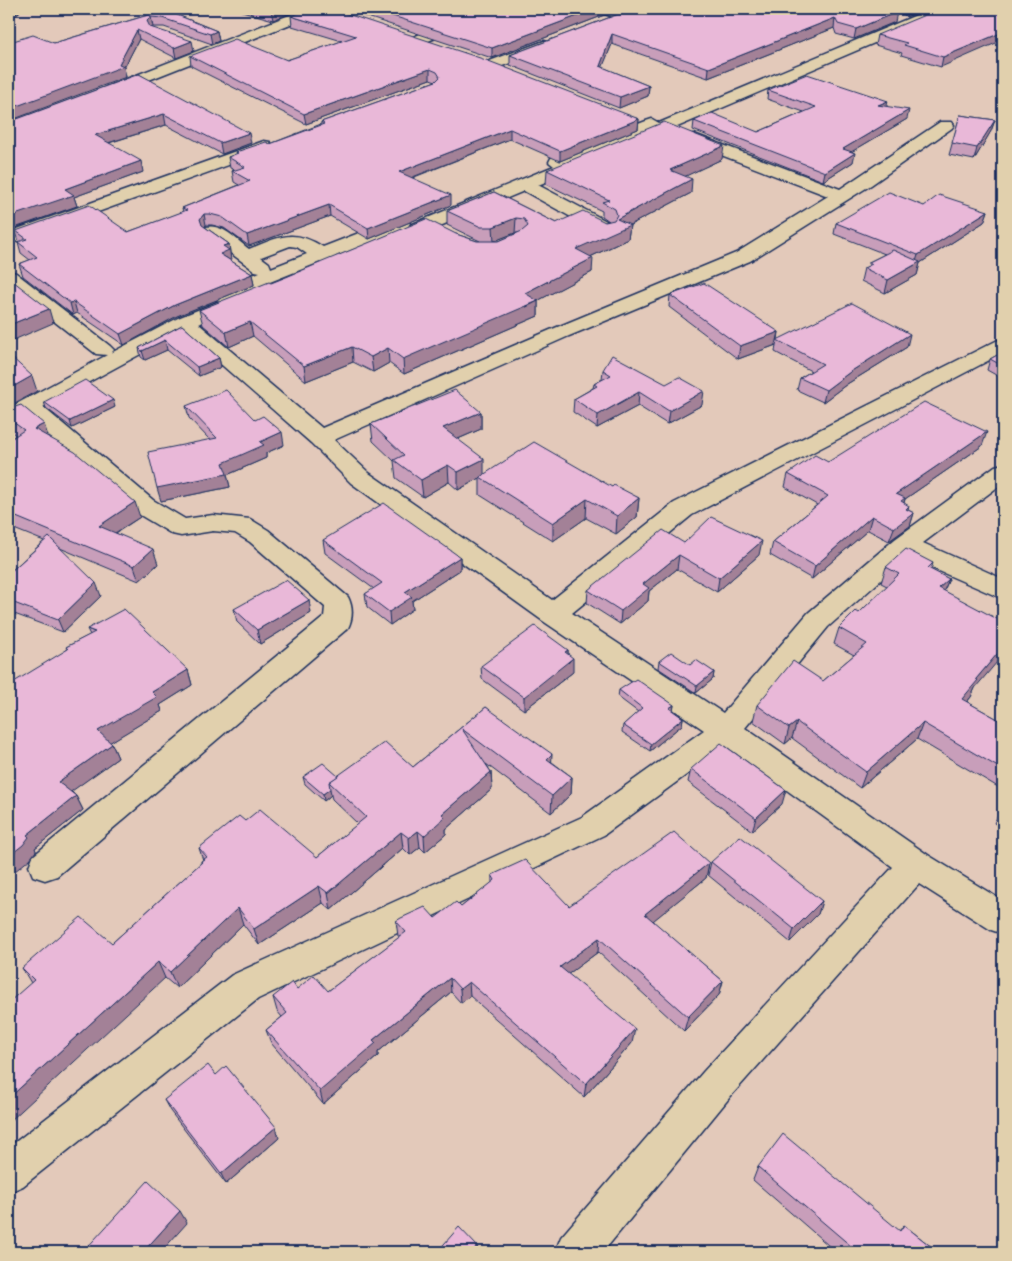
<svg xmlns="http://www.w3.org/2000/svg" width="1012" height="1261" font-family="'Comic Neue',sans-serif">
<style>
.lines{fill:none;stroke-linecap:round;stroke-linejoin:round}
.minor-casing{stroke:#1b2f5e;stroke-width:3}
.minor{fill:#e1d0ad;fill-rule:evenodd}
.wall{fill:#c89eba;stroke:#1b2f5e;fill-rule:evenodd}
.shaded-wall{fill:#a38197;stroke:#1b2f5e}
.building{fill:#e9b8d8;stroke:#1b2f5e}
</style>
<rect width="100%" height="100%" fill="#e3c9ba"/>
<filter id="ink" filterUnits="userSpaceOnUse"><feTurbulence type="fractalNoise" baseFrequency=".02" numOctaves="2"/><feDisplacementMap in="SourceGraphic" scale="10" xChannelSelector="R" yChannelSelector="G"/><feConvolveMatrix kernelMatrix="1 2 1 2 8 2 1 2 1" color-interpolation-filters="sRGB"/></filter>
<g filter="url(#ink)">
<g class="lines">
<g class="minor-casing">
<g id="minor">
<path d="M9,9H20L18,12L9,14Z"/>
<path d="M305,9H323L321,12L116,93H106L103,90L106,87Z"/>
<path d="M595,9C606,8 621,7 629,15L622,19L597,12Z"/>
<path d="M931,9H949L947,12L642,142H630L628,139L583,158L588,162L586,166L538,185L612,224L614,228L612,232L605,234L598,232L524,191L404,241L397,243L390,241L388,237L390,234L336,256L341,261L338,265L331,267L320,262L235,296L242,298L245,302L242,306L199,324L322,428L555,328L736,253L828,196L682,140L680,137L682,134H694L840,189L940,122H952L954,125L952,128L871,185L750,261L569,336L334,440L369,473L552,600L674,503L996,341L1003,339V353L692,515L572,613L723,713L808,613L895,539L995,466L1003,464V483L923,543L1003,579V599L907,557L828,627L745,728L928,855L1003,901V934L991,930L919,884L730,1097L603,1252H555L561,1237L704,1071L893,867L726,746L604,835L258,999L23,1186L9,1192V1147L232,975L582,817L704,730L543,621L351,483L311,443L183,331L43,407L153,500L185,519L213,515L250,519L268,530L348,597C353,607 353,618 348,628L57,876L45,880L33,876L29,866L33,856L324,617L325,607L250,542L235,533L213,531L181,536L172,534L135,512L27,417L9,424V408L107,355L96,354L9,286V271L16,273L110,346L114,350L111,353L178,318L220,301L213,299L210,295L213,291L260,272L255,271L206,235L204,231L206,227C222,223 237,240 249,249C280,237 293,228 323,247L395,219L401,218L407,219L410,223L408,226L554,166L549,162L551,158L646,121L652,119L659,123ZM290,246L297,247L307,254L271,268L269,263L261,257Z"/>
<path d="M426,22L446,28L448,31L446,34L423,43H413L411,40L413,37L428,31L419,26Z"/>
<path d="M544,41L549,42L551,45L549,48L497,68H487L485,65L487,62Z"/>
<path d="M264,141L270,142L272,146L270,150L9,244V232Z"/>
</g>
</g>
<use href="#minor" class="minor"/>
</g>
<g class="wall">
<path d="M235,9H301L273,20Z"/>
<path d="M343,9H620L492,58Z"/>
<path d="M632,9L895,22L854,39L836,34L834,28L708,78L612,44L602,67L649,86L648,96L619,108L510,65V55Z"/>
<path d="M886,9H926L906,17L903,13Z"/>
<path d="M1003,9L941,67L901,55L902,53L875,45L877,35Z"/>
<path d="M165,10L217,31L219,41L212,44L164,27H153L152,28L194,51L176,58L139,39L124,68L126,77L10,42L54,43Z"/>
<path d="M291,16L639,119L638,129L560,161L510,139L412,178L451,205L369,239L330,216L249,246L224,228L212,225H206L205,227L229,244L231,261L252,274L254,285L177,316L124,345L77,313L73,315L23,276L19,264L30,260L21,253L18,242H19L16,231L128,232L183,212L182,208L239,185L234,182L232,171L235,170L230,168L228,157L237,154L236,152L270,144L321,124V122L436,81L430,79L306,124L191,66L190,56L287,60L342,41L292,26Z"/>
<path d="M139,74L251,143L222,154L166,125L109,143L143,172L74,197L77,206L9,230V122Z"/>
<path d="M768,90L886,106L907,119L851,152L853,162L823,181L693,130L694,121L758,132L804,112L767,99Z"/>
<path d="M960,115L995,120L991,131L974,160L949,155Z"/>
<path d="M722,159L685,176L691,193L630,225L628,239L590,257L592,272L537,301H538V316L404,374L389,363L373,372L353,362L306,381L253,336L229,347L203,325L199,310L271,283L456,234L477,241H480L447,225V211L494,192L556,223L605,222L609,221L602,216V211L546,184L547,170ZM515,233H518L499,241H494Z"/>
<path d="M924,206L988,211L984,222L920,263L917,275L885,293L861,281L864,268L869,266V262L885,254L834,234L836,223Z"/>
<path d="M670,295L779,332L778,340L907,347L847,384L823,402L797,390L800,378L811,371L775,352L776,345L738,359L669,307Z"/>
<path d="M182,325L219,358L221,367L199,376L167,350L145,360L141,357L139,348Z"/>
<path d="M1003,352V379L987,370L990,359Z"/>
<path d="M603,370L702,405L667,424L638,406L597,428L573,412L574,399L593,388L594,384L602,379Z"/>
<path d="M44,402L115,407L72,428L46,408Z"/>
<path d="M186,406L255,420L284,445L266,453V458L227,475L230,487L161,501L209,439L189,418Z"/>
<path d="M9,409L48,437L140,517L116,533L158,564L139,581L60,548L101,596L63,632L9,612V573L44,541L14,529L13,530L9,528V440L16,435L9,430Z"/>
<path d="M481,412V429L458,439L484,474L612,487L639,498L637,517L616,534L586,518L553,541L480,495V478L458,490L449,482L423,497L396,478L394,461L373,441L371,424Z"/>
<path d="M982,446L905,499L904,503L908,510L914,513L910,526L889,541L868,530L812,579L770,555L773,542L817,505L785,487L788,474L828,462Z"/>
<path d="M1003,497V508L1000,506Z"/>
<path d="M323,540L460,557V570L412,601L413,609L390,625L367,607L365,594L374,589L325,553Z"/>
<path d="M684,543L759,555L717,592L677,569L649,591L648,601L620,624L587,603L588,590Z"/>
<path d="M933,563L931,570L949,579L944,591L975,688L971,697L967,702L1003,722V790L917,739L860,788L792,738L785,744L753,721L757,705L823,681L854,655L834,644L839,628L859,613L887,586L881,583L886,567Z"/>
<path d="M234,609L311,613L260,644L237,622Z"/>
<path d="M87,629L188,670L192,685L160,705L162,711L110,742L112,744L118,758L71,791L76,796L83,810L35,848L36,851L30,859L67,649L66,647L90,635Z"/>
<path d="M568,650V655L573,672L524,710L482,679L481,666Z"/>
<path d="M659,661L690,665L714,672L713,679L696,693L658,668Z"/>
<path d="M619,690L674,705L673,711L683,718L682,725L650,751L622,732L623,725L638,712L618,697Z"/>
<path d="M486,707L552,762L572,777L571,794L551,813L486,764L491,772L492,789L446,829V834L425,852L420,847L410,855L403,848L331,910L323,903L259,945L243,924L177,988L165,978L31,983L22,968L112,943L201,863V861L203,860L199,848L245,821L317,857L358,824L332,799L331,795L324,801L305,784L303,777L338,776L413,767Z"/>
<path d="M691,769L782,804L752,831L688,782Z"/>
<path d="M1003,806V829L994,823Z"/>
<path d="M711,862L822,901L818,914L790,942L708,875Z"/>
<path d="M709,863L706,878L652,921L723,981L719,995L684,1031L598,952L568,974L632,1043L584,1097L470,996L461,1003L451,992L378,1052V1056L323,1104L271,1043L266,1030L282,1017L277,1011L273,997L297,989L328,991L400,937L398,936L396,921L435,918L461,907L492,883V875L569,906Z"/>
<path d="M216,1075L279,1138L226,1184L170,1111L164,1100Z"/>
<path d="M758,1167L899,1231L904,1225L938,1252H836L753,1180Z"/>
<path d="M1003,1247V1252H1000Z"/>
</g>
<g class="shaded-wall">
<path d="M275,9H301L273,20L271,10Z"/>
<path d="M596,9H620L492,58V48Z"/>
<path d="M908,9H926L906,17Z"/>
<path d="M897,12L895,22L854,39L856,29Z"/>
<path d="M151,17L153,27L149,31L147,21Z"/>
<path d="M835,18L834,28L708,78L709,68Z"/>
<path d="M137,30L139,39L124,68L126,77L9,121V109L119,64Z"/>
<path d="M217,31L219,41L212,44L210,34Z"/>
<path d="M1003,32V40L941,67L943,57Z"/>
<path d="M612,34V44L599,76L600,66Z"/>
<path d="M192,41L194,51L176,58L174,48Z"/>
<path d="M430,69V79L306,124L304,114Z"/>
<path d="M649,86L648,96L619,108L620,97Z"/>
<path d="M888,101L886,110L878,105Z"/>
<path d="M909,110L907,119L841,158L843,149Z"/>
<path d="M164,114L166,125L98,146L95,135Z"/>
<path d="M639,119L638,129L560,161V151Z"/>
<path d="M995,120L991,131L974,160L977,148Z"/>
<path d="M510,129V139L400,182L399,172Z"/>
<path d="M249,133L251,143L222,154L220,143Z"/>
<path d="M724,146L722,159L669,184L670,170Z"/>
<path d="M855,153L853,162L823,181L825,172Z"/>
<path d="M141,161L143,172L74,197L77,206L9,230V217L65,189Z"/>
<path d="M692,179L691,193L630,225L628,239L575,264L576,249L617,219Z"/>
<path d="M451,195V205L369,239L368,228Z"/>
<path d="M329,205L330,216L249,246L247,235Z"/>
<path d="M988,211L984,222L920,263L917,275L885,293L888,280L915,265L918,255Z"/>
<path d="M204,214L206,225L202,230L200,219Z"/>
<path d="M516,218L515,233L494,241L493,227Z"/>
<path d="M229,244L231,261L220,254L223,246Z"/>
<path d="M593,258L592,272L526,307L538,301V316L404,374L403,359L525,293Z"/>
<path d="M252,274L254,285L177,316L124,345L120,334L175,305Z"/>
<path d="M74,302L77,313L73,315L70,303Z"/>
<path d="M49,309L53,323L9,342V325Z"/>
<path d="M250,322L253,336L229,347L226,332Z"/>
<path d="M779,332L776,345L738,359L740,346Z"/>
<path d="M910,334L907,347L847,384L823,402L826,390L850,372Z"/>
<path d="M165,340L167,350L145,360L142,351Z"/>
<path d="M352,347L353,362L306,381L304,366Z"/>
<path d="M388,348L389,363L373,372L371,357Z"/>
<path d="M219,358L221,367L199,376L197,367Z"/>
<path d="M32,376L37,391L9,406V389Z"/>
<path d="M704,391L702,405L667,424L669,411Z"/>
<path d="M639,392L638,406L597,428L598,415Z"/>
<path d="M113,400L115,407L72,428L70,421Z"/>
<path d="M481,412V429L444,445L443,428Z"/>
<path d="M44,424L49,439L34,429Z"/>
<path d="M282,432L284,445L266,453V458L227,475L230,487L161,501L157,488L223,463L260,442Z"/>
<path d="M987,432L982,446L905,499L901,512L896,494Z"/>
<path d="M484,459V476L480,477V478L458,490V472Z"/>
<path d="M448,465L449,482L423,497L421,480Z"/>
<path d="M639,498L637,517L616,534L617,516Z"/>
<path d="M587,499L586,518L553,541V523Z"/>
<path d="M135,502L140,517L104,540L99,526Z"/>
<path d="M909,506L905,519L914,513L910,526L889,541L894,528L906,509Z"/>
<path d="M9,514L14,529L13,530L9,519Z"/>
<path d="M872,516L868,530L812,579L815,566Z"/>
<path d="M762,541L759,555L717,592L719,578Z"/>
<path d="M153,549L158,564L139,581L134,566Z"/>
<path d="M679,555L677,569L649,591L648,601L620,624L621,611L643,584Z"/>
<path d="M460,557V570L412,601L413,609L390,625L389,612L405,592Z"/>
<path d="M949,579L942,595L939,588Z"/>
<path d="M96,583L101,596L63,632L58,620Z"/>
<path d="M309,600L311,613L260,644L257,630Z"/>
<path d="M1003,647V655L975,688L971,697L955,715L962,699L976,679Z"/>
<path d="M568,650V663L573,658V672L524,710V697L565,652Z"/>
<path d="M188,670L192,685L160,705L162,711L104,746L98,731L152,692Z"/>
<path d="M714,672L713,679L696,693L697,686Z"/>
<path d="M674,705L673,711L669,708Z"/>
<path d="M683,718L682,725L650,751L651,744Z"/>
<path d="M797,722L792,738L785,744L789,728Z"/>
<path d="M923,723L917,739L860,788L866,772Z"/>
<path d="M112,744L118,758L65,796L58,782Z"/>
<path d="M552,754L551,771L547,759Z"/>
<path d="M491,772L492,789L446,829V834L425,852L424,836L442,814Z"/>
<path d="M572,777L571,794L551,813L552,796Z"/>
<path d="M330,789L331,795L324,801L323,794Z"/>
<path d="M786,790L782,804L752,831L756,818Z"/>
<path d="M76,796L83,810L35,848L36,851L30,859L9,876V856L27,835Z"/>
<path d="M418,831L420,847L410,855L409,838Z"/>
<path d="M401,832L403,848L331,910L328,893Z"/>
<path d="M709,863L706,878L643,929L645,914Z"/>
<path d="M319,886L323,903L259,945L254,929Z"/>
<path d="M822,901L818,914L790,942L794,929Z"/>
<path d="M238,908L243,924L177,988L170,972Z"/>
<path d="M599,938L598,952L559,981L560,967Z"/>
<path d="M158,962L165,978L9,1122V1098Z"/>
<path d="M450,978L451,992L378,1052V1056L323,1104L320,1091L373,1040Z"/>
<path d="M723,981L719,995L684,1031L688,1017Z"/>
<path d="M469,982L470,996L461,1003L460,989Z"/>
<path d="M635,1029L632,1043L584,1097L586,1084Z"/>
<path d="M276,1127L279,1138L226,1184L221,1174Z"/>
<path d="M180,1211L187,1223L161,1252H143Z"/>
<path d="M477,1246L478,1251L476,1252H472Z"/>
</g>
<g class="building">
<path d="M310,9H332L486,60L639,119L560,151L510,129L399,172L451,195L368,228L329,205L247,235L222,217L210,214H204L200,219L202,225L229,244L223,246L229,250L220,254L252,274L175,305L120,334L74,302L70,303L19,264L37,257L18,242L27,239L16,231L89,205L128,232L187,210L182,208L250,181L232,171L245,167L228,157L238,153L236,152L266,142L270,144L324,124L321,122L436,81L440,77L437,72L430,69L304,114L190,56L235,39L287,60L356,36L291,16Z"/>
<path d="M371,9H596L492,48Z"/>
<path d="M632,9H882L897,12L856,29L838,24L835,18L709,68L612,34L600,66L649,86L620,97L510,55Z"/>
<path d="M939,9H1003V32L943,57L904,45L907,43L877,35Z"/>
<path d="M165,10L217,31L210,34L162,18L151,17L147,21L150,27L192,41L174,48L137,30L119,64L124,66L9,109V41L10,42L33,35L54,43Z"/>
<path d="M139,74L249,133L220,143L164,114L95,135L141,161L65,189L74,195L9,217V168L13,167L9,164V122Z"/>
<path d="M807,74L888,101L878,105L909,110L843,149L855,153L825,172L694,121L712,113L758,132L816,107L768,90Z"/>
<path d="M960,115L995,120L977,148L952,143Z"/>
<path d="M664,122L724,146L670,170L692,179L617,219L630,225L576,249L593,258L525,293L538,301L403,359L388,348L371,357L352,347L304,366L250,322L226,332L199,310L269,282L271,283L286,277L426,219L456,234L477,241H499L522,231L528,226L524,219L516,218L493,227H481L447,211L494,192L556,223L583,211L605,222L614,220L617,215L615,209L602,202L609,200L547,170Z"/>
<path d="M889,192L924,206L939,195L988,211L918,255L836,223Z"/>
<path d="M893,250L920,262L888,280L864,268L872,264L869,262Z"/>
<path d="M9,278L49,309L9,325Z"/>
<path d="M704,283L779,332L740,346L670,295Z"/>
<path d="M852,303L910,334L850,372L826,390L800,378L823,364L777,340Z"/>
<path d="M182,325L219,358L197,367L165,340L142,351L139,348Z"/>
<path d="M1003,352V366L990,359Z"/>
<path d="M9,355L32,376L9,389Z"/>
<path d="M612,355L666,384L679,377L704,391L669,411L639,392L598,415L574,399L597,386L594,384L611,375L603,370Z"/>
<path d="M85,380L113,400L70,421L44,402Z"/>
<path d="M226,390L255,420L263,416L282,432L260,442L264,445L223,463L227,474L157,488L148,452L217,438L186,406Z"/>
<path d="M455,390L481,412L443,428L484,459L458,472L448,465L421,480L394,460L404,455L371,424Z"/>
<path d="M924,402L987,432L896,494L905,498L901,501L909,506L906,509L914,513L894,528L872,516L815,566L773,542L828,496L788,474L815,455L828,462Z"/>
<path d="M21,405L44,424L34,429L75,452L135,502L99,526L153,549L134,566L9,514V440L24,430L9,419V409Z"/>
<path d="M534,442L612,487L614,485L639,498L617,516L587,499L553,523L480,477Z"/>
<path d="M384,503L460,557L405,592L412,597L389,612L365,594L382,583L323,540Z"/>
<path d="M711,517L762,541L719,578L679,555L643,584L649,588L621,611L588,590L663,530L684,543Z"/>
<path d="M49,537L96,583L58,620L9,601V573Z"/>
<path d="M906,549L933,563L928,568L949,579L939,588L1003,622V647L976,679L978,680L962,699L1003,722V770L923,723L866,772L797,722L789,728L757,705L793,661L823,681L867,644L839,628L856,611L859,613L899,574L886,567Z"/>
<path d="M286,580L309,600L257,630L234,609Z"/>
<path d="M124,609L188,670L152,692L157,697L98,731L112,744L58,782L76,796L27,835L29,837L23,845L9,856V685L68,649L66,647L95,632L87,629Z"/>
<path d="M535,626L568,650L565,652L573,658L524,697L481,666Z"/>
<path d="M671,652L690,665L696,660L714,672L697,686L659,661Z"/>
<path d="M636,679L674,705L669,708L683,718L651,744L623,725L642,708L619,690Z"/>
<path d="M486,707L552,754L547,759L572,777L552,796L462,729L491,772L442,814L445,817L424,836L418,831L409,838L401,832L328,893L319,886L254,929L238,908L170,972L158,962L9,1098V1002L34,980L22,968L81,917L112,943L202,862L201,861L207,857L199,848L239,816L245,821L260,809L317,857L366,817L329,782L385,742L413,767Z"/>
<path d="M721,743L786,790L756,818L691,769Z"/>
<path d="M323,763L338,776L329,782L330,789L323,794L303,777Z"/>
<path d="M674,832L709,863L645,914L723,981L688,1017L599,938L560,967L635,1029L586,1084L469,982L460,989L450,978L373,1040L376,1043L320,1091L266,1030L287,1013L273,997L292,982L297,989L314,975L328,991L406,932L396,921L401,918L425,907L435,918L456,902L461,907L495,880L492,875L525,860L569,906Z"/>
<path d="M740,836L822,901L794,929L711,862Z"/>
<path d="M208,1065L216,1075L226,1066L276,1127L221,1174L164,1100Z"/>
<path d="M783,1134L900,1231L904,1225L938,1252H858L758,1167Z"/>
<path d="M148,1181L180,1211L143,1252H83Z"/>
<path d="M459,1227L477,1246L472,1252H437Z"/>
</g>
</g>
<rect width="1012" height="1261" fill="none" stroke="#e1d0ad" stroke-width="30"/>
<rect x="15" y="15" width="982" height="1231" fill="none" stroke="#1b2f5e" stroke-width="2" filter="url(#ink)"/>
</svg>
